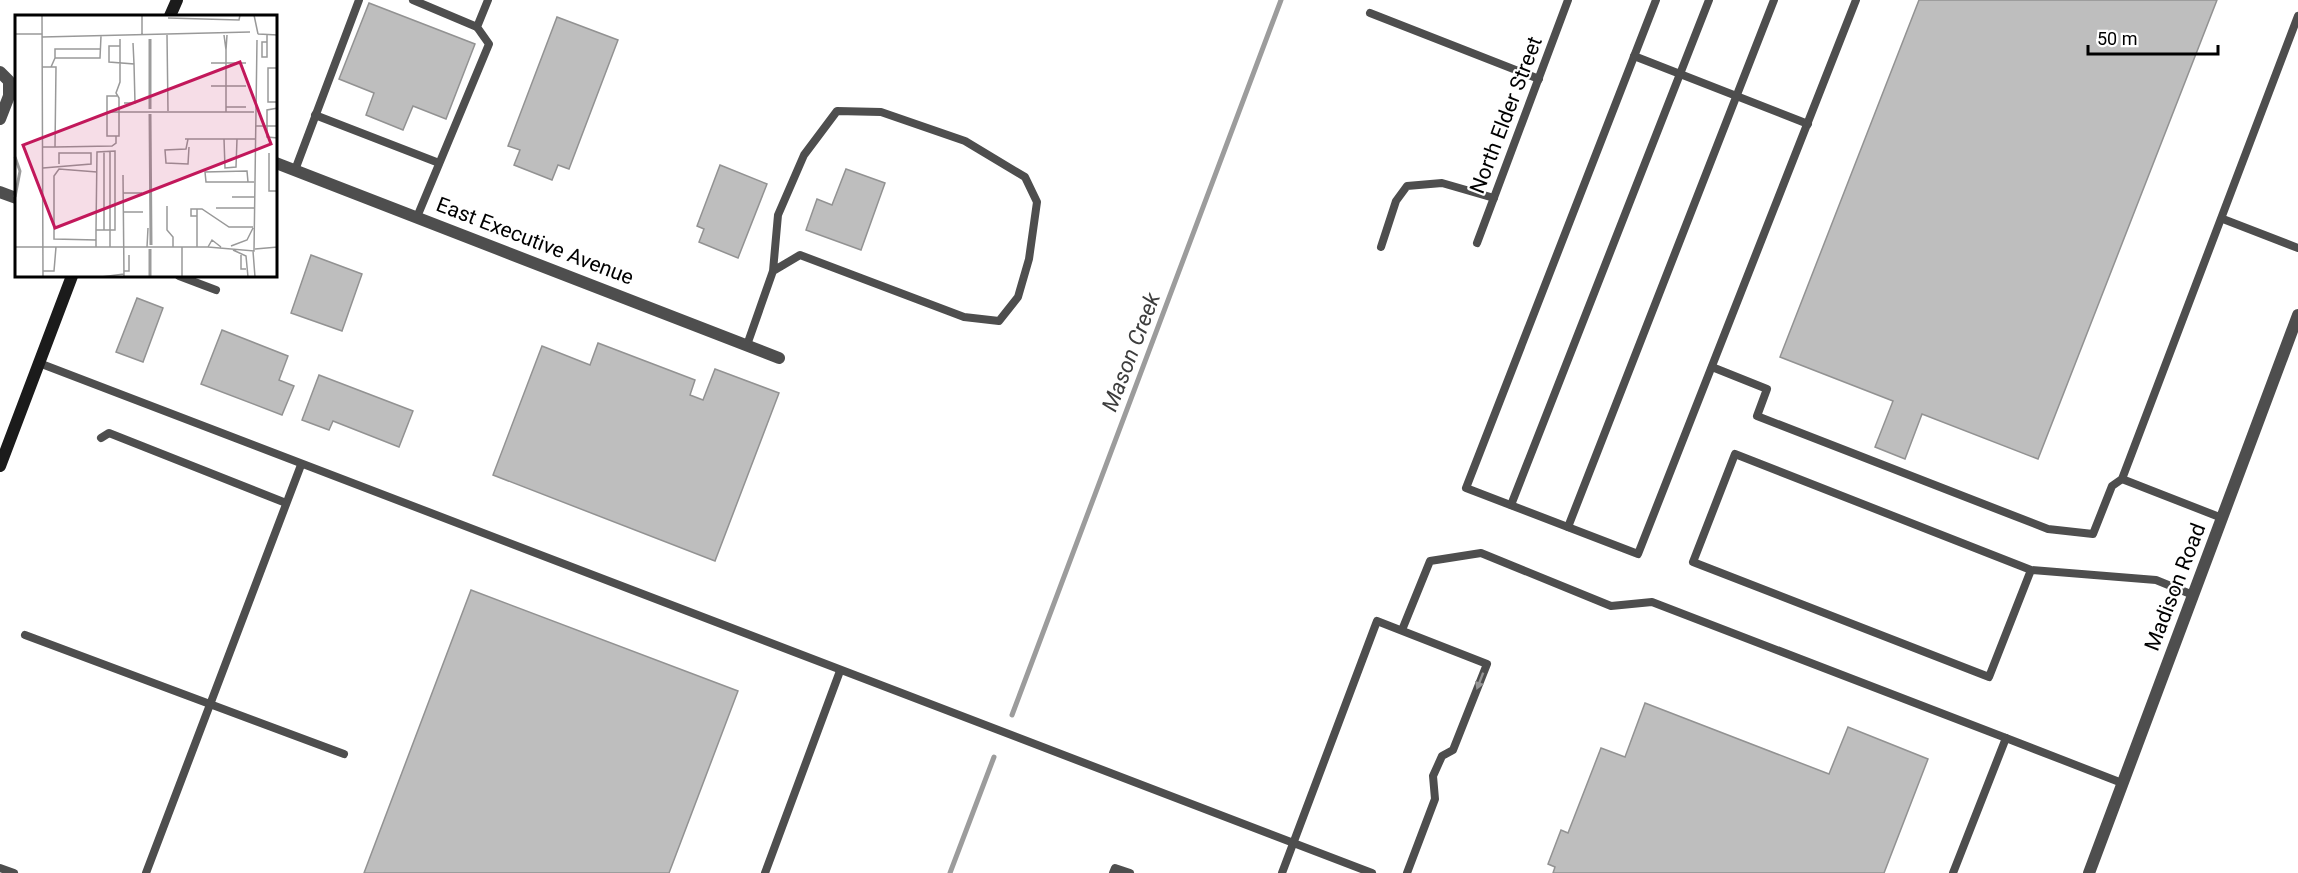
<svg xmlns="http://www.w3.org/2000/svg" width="2298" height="873" font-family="Roboto,sans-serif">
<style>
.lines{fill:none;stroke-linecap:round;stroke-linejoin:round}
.stream{stroke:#9c9c9c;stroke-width:5}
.building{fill:#bebebe;stroke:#929292;stroke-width:1.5}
.service{stroke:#4e4e4e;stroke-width:8}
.minor{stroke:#4e4e4e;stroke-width:12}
.tertiary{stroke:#4e4e4e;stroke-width:12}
.secondary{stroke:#1b1b1b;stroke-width:12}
.oneway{fill:#959595}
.labels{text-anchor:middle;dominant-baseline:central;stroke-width:4.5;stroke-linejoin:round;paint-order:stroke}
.street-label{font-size:21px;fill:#000;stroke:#fff}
.water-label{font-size:22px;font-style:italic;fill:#3d3d3d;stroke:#fff}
.inset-river{fill:none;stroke:#9c9c9c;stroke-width:3}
.inset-road{fill:none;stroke:#999;stroke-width:1.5}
.view{fill:#c2185b;fill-opacity:0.15;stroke:#c2185b;stroke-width:3}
.inset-edge{fill:none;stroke:#000;stroke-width:3}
</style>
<rect width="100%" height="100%" fill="#fff"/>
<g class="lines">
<g class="stream">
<path d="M1012,715L1281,0"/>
<path d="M950,873L994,757"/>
</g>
</g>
<g class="building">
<path d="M1919,0H2217L2038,459L1922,414L1905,459L1875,447L1893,401L1780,357Z"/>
<path d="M369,3L475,44L446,119L413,106L403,130L366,115L374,93L339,79Z"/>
<path d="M557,17L618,40L569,169L558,165L552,180L514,165L520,150L508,146Z"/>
<path d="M720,165L767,184L738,258L699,242L704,229L697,226Z"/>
<path d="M846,169L885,183L861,250L806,230L817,199L832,205Z"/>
<path d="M311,255L362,274L342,331L291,313Z"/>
<path d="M137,298L163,308L143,362L116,352Z"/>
<path d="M222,330L288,356L279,380L294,386L282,415L201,384Z"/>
<path d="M598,343L695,380L690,395L703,400L715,369L779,393L715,561L493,475L542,346L590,365Z"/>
<path d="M319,375L413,411L399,447L333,421L329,430L302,420Z"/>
<path d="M471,590L738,691L669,873H364Z"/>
<path d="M1645,703L1829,774L1848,727L1928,759L1884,873H1553L1555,867L1548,864L1561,830L1568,833L1601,748L1625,757Z"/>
</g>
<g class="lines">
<g class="service">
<path d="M413,0L477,27"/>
<path d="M1656,0L1466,488L1638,554L1856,0"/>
<path d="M1370,13L1539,79"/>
<path d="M1634,56L1808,124"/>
<path d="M315,115L439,163"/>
<path d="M295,170L359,0"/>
<path d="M417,217L489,44L477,27L488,0"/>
<path d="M2223,219L2298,248"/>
<path d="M1477,243L1568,0"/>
<path d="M1381,247L1396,201L1407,186L1442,183L1494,198"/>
<path d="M179,276L216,290"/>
<path d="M747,345L773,271L800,255L964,317L999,321L1018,297L1029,259L1037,202L1025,177L965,141L881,112L837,111L804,155L778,215L773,271"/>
<path d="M39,363L1372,873"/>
<path d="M1712,367L1767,389L1757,416L2048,529L2093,534L2112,486L2122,479L2298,16"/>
<path d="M101,438L109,433L286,503"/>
<path d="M2122,479L2222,518"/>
<path d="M1511,505L1709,0"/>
<path d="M1568,527L1774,0"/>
<path d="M2031,570L1989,677L1693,562L1735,454L2031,570L2156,580L2193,595"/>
<path d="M1402,630L1430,561L1481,553L1611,606L1652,602L2006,738"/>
<path d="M25,635L344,754"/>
<path d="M0,868L14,873"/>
<path d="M146,873L301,465"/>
<path d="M765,873L840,671"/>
<path d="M1113,873L1115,868L1130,873"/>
<path d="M1282,873L1377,621L1487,664L1453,750L1442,756L1433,776L1435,799L1407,873"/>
<path d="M1953,873L2006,738L2122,783"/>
</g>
<g class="minor">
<path d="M0,72L9,81V96L0,119"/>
<path d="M276,163L779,358"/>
<path d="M0,192L16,198"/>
</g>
<path class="tertiary" d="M2089,873L2298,315"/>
<g class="secondary">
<path d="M170,16L177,0"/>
<path d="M0,466L72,276"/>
</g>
</g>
<defs><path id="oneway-solid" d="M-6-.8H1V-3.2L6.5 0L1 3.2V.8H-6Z" transform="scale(1.5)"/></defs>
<use class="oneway" href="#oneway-solid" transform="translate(1480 681) rotate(111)"/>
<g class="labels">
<g class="street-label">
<text transform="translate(1506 115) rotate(-69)">North Elder Street</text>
<text transform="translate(535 241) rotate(21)">East Executive Avenue</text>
<text transform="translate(2175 587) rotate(-69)">Madison Road</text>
</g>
<g class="water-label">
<text transform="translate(1131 352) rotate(-69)">Mason Creek</text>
</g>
</g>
<g transform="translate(15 15)">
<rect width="262" height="262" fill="#fff"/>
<path class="inset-river" d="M135,24V94M135,99L136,230M0,142L5,156L0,182M135,262V234"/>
<path class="inset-road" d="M27,0L28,262M239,0L243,19M153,3L224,5L225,0M0,19H27M243,19L263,20M152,20L153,96M209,20L211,35L212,20M127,21V0M27,22L235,17M252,27H247V42H252V20M118,28L119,49M105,31H94V47L119,49L120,88H109M211,35V97M40,43V34H85M196,48H231M27,52H36L40,43H85L86,21M263,53H253V87H263M196,71H231M102,81H92V121H104V83L101,78L105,67V24M211,92H231M263,93L252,95V122L263,123M92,97H239M241,111H261M170,124H240M173,124L171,134L150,135L151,148L173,149L174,132M209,124L210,153L221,152L222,124M28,132H40L41,52H36M40,132L97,131L101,128V121M254,138V176H263M28,153L76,149V138H44V149M108,160L109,262M233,167L232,156L190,157L191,167H239M108,178H127M217,182H239M152,191V215L158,222V232M201,193H239M182,194V232M108,197H128M182,201H176V194H187L214,212H238M89,215V137M81,225V215L82,137L100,136V215H81M216,231L232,225L238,213M0,232H193L239,236L242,25M81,232V225L39,224V161L44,154L82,157M95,232V136M132,232L133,213M193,232L197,225L206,232M240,234L263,232M218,235L231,241L233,262M238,236L240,262M226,238V254H231M28,256H39L41,232M109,256H114V240M86,262L109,259M167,262V232"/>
<path class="view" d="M225,47L256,129L40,213L8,130Z"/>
<rect width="262" height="262" class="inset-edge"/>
</g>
<path d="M2088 45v9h130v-9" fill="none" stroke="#000000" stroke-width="3"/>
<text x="2097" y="45" font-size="18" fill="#000000" stroke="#ffffff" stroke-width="4.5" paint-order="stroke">50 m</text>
</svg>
